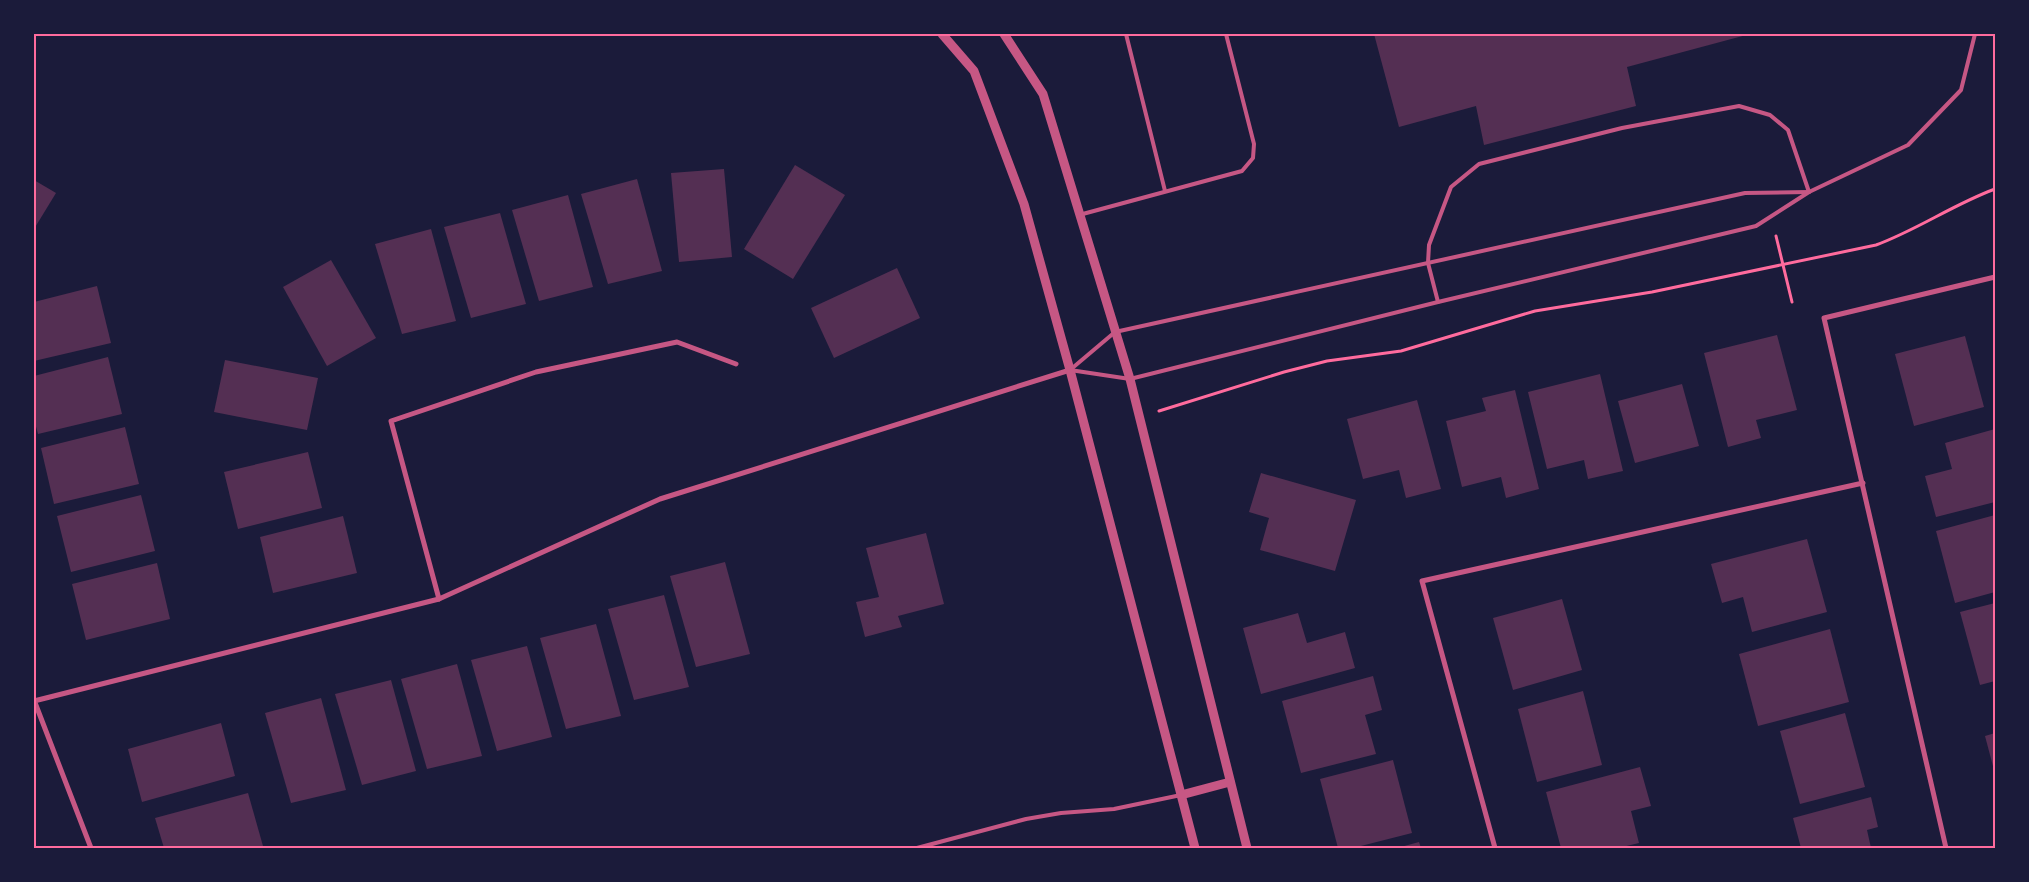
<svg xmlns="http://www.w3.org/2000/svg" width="2029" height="882" font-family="'Titillium Web',sans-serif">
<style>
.building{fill:#542f53}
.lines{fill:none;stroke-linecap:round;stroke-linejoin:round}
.path{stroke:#ff6b9d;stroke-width:3}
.service{stroke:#c65784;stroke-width:4}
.minor{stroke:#c65784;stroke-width:5}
.tertiary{stroke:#c65784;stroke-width:9}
.neatline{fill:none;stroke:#ff6b9d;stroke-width:2}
</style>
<rect width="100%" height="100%" fill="#1b1b3a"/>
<g class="building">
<path d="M1374,34H1750L1627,67L1636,106L1484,145L1476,106L1399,127Z"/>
<path d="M795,165L845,195L793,279L744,249Z"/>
<path d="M724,169L732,257L679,262L671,173Z"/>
<path d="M637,179L662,271L608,284L581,194Z"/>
<path d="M34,180L56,193L34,229Z"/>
<path d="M568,195L593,287L539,301L512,210Z"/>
<path d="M500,213L526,304L471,318L444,227Z"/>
<path d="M431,229L456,321L402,334L375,244Z"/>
<path d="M331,260L376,338L327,366L283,287Z"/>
<path d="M897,268L920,318L834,358L811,308Z"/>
<path d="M97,286L111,343L34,361V302Z"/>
<path d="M1777,335L1797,410L1756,420L1761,438L1728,447L1704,353Z"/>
<path d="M1965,336L1984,407L1914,426L1895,354Z"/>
<path d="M108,357L122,414L38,434L34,419V376Z"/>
<path d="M225,360L318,378L307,430L214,412Z"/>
<path d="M1600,374L1623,471L1588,479L1584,460L1547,469L1528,392Z"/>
<path d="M1682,384L1699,446L1635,463L1618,401Z"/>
<path d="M1515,390L1539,489L1506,498L1501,477L1462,487L1446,421L1486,411L1482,398Z"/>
<path d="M1417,400L1441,489L1406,498L1399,470L1363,479L1347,419Z"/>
<path d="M125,427L139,484L54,504L41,448Z"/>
<path d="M1995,429V502L1936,517L1925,476L1952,469L1945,443Z"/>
<path d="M308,452L322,508L238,529L224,472Z"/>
<path d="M1261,473L1356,500L1335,571L1260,550L1269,518L1249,512Z"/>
<path d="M141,495L155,551L71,572L57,516Z"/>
<path d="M1995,515V592L1955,603L1936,531Z"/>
<path d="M343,516L357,573L273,593L260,537Z"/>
<path d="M926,533L944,604L898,616L902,627L865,637L856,602L879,597L866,548Z"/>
<path d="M1807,539L1827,612L1752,632L1743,597L1722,603L1711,564Z"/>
<path d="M725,562L750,654L696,667L670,576Z"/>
<path d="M157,563L170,619L86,640L72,584Z"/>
<path d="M664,595L689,687L634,700L608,609Z"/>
<path d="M1562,599L1582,670L1513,690L1493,618Z"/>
<path d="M1995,603V681L1980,685L1960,612Z"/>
<path d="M1298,613L1307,643L1345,632L1355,668L1261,694L1243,628Z"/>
<path d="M596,624L621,716L566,729L540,638Z"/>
<path d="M1830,629L1849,702L1758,726L1739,654Z"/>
<path d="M527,646L552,737L497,751L471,660Z"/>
<path d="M457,664L482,756L427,769L401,679Z"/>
<path d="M1373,676L1382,710L1365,715L1376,754L1301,773L1282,701Z"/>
<path d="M391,680L416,771L362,785L335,694Z"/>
<path d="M1583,691L1602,765L1537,782L1518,709Z"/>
<path d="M321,698L346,790L291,803L265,713Z"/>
<path d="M1845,713L1865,787L1800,804L1780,731Z"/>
<path d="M221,723L235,776L142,802L128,749Z"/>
<path d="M1995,733V769L1994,770L1985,736Z"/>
<path d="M1393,760L1412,833L1353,848H1338L1320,779Z"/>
<path d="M1640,767L1651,806L1631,811L1639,843L1618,848H1561L1546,792Z"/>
<path d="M248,793L263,846L255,848H164L155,818Z"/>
<path d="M1871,797L1878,827L1867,830L1871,848H1801L1793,818Z"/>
<path d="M1419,842L1421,848H1397Z"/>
</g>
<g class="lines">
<g class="path">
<path d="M1776,236L1792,302"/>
<path d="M1159,411L1284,372L1327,361L1401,351L1535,311L1652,292L1876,245C1917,230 1954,204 1995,189"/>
</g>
<g class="service">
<path d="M1126,34L1165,191"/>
<path d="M1079,215L1242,171L1253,158L1254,144L1226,34"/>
<path d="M1438,302L1428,263L1429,245L1451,187L1479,164L1622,128L1739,106L1770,115L1788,130L1809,192"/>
<path d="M1070,370L1130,379L1438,302L1756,226L1809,192L1908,145L1961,90L1975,34"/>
<path d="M1070,370L1115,332L1745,193L1809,192"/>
<path d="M917,848L1026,819L1061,813L1114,809L1181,795"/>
</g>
<g class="minor">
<path d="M439,599L391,421L536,372L677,342L736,364"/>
<path d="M34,700L91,848"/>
<path d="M34,701L439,599L660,499L1070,370"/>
<path d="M1495,848L1422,581L1863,483"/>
<path d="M1946,848L1824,318L1995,277"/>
</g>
<g class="tertiary">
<path d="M942,34L974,71L1024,204L1070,370L1195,848"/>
<path d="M1004,34L1043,94L1130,379L1247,848"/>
<path d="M1181,795L1230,782"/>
</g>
</g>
<rect width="2029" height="882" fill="none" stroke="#1b1b3a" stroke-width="70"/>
<rect x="35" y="35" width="1959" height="812" class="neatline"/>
</svg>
